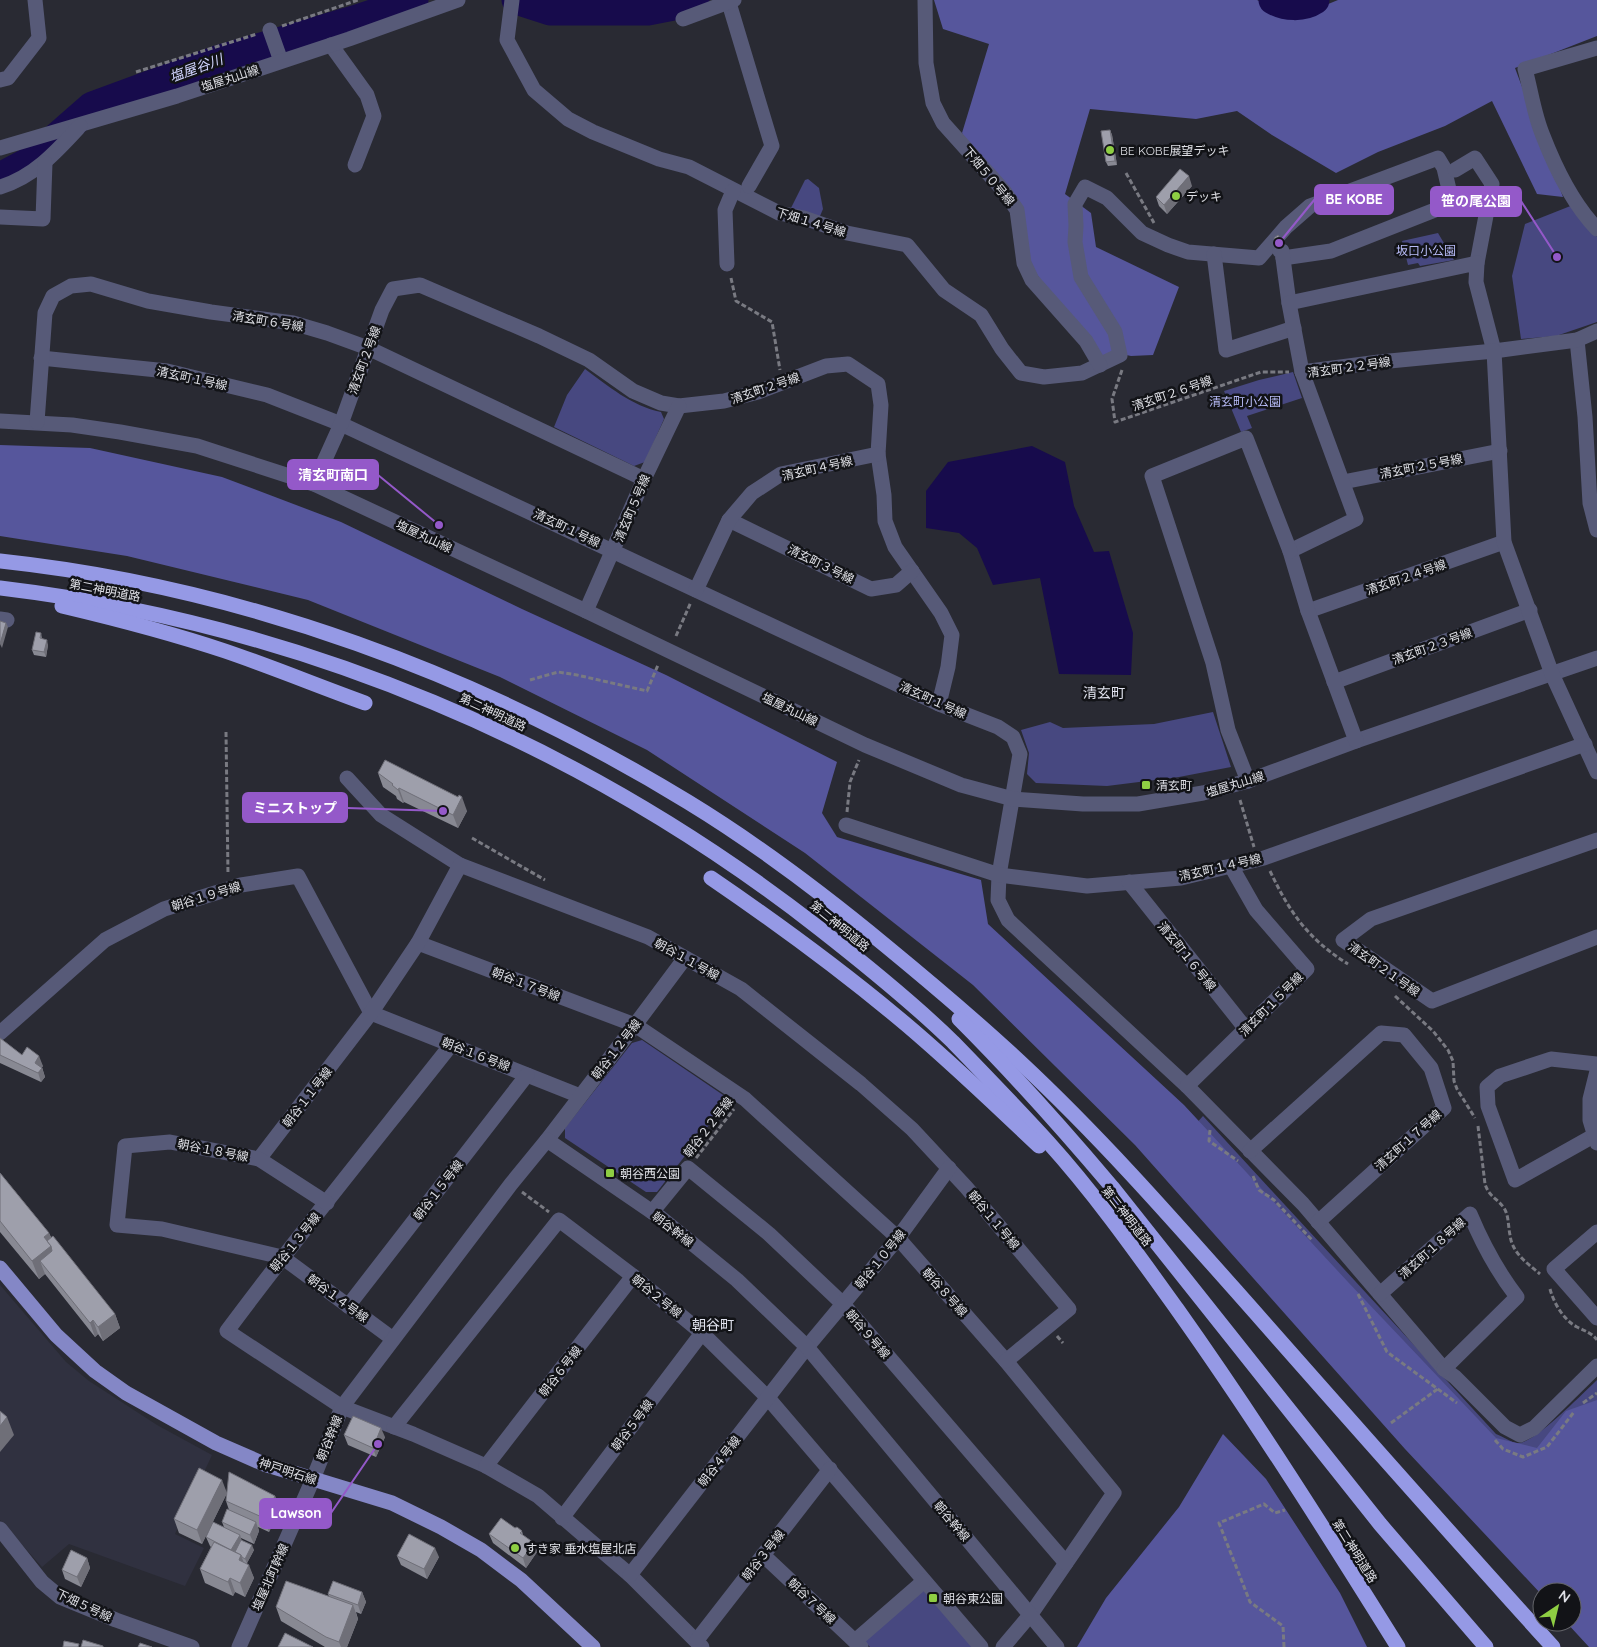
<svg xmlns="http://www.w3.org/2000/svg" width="1597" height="1647" font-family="Quicksand,'Noto Sans JP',sans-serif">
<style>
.built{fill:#303140}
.green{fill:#474880}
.forest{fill:#56569c}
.water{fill:#170b4c}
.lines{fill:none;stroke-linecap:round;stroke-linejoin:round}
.river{stroke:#170b4c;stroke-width:29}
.path{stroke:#797a82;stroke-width:3;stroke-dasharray:5 2.5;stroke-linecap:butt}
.minor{stroke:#575a78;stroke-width:15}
.major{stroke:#8487c6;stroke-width:15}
.highway{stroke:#9599e5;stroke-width:15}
.wall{fill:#888993}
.shaded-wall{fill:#6f6f78}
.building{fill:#9e9fab;stroke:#6f6f78}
.poi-dot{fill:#8ece43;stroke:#121317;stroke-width:2}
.labels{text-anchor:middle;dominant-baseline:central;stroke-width:5;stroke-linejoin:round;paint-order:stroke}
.street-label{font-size:12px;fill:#dfe0e6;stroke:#121317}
.poi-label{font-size:12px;fill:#dfe0e6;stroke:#121317;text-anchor:start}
.park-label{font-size:12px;fill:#b8bcf8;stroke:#121317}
.water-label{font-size:14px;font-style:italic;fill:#d2d6ff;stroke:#121317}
.neighbourhood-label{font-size:14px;fill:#e1e3ef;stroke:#121317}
.leader{fill:none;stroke:#9459c9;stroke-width:2}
.callout-dot{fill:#9459c9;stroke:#121317;stroke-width:2}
.callout{fill:#9459c9;stroke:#9459c9;stroke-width:2}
.callout-label{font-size:14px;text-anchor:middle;font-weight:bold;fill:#fff}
</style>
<rect width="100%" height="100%" fill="#292a33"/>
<path class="built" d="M0,1285L66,1362L89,1381L157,1425L212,1455L175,1534L204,1548L185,1586L69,1544L42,1567L0,1520Z"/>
<g class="green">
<path d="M808,179L819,188L823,209L817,223L790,210L805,180Z"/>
<path d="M1573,205L1597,237V322L1556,336L1521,339L1512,276L1525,224Z"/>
<path d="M1438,233L1454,260L1420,266L1418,263L1408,265L1402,241Z"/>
<path d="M585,369C608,386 632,406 661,412L664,419L645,462L634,466L554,427L567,395Z"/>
<path d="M1293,372L1302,398L1247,416L1252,428L1241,432L1224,391L1259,380Z"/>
<path d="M1213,712L1231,767L1179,777L1107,786L1036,783L1027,774L1029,753L1021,730L1050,722L1063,728L1154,724Z"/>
<path d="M642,1040L729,1099L657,1192H646L565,1138V1128L632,1043Z"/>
<path d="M1203,1116L1496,1434C1502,1436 1512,1443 1518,1443C1534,1444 1584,1392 1597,1380V1418L1512,1482L1192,1128Z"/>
<path d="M922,1589L973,1647H870L863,1640Z"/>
</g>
<g class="forest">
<path d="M934,0H1257L1294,18L1338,0H1597V36L1515,68L1563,197L1537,194L1492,101L1445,126L1378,152L1336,173L1272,135L1237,111L1196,119L1090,109L1065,194L1091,213L1096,247L1179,287L1153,355L1131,356L1117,353L1103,360L1052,297L1030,264L1023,210L969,146L962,133L989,44L943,29Z"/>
<path d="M0,445L90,448L222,477L341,522L522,609L666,675L837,762L822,813L837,837L981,880L988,924L1184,1105L1348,1282L1496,1438L1537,1448L1566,1411L1597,1400V1647H1589L1566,1622H1572V1592H1542V1595L1405,1449L1135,1145L973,985L805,853L647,750L500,677L308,600L127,556L0,536Z"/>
<path d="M1223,1434L1266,1479L1340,1593L1367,1647H1077L1106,1598L1179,1507Z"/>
</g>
<path class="water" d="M1032,446L1065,462L1074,506L1094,552L1109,551L1133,633L1131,675L1059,674L1040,578L993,585L977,548L959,533L926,528V491L948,462Z"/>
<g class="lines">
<g class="river">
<path d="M516,0L550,11H648L689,3L695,0"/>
<path d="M1273,0C1285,7 1303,8 1315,0"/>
<path d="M0,177L28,162L92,106L217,60L354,20L414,0"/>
</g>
<g class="path">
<path d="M282,26L358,0"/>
<path d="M136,72L257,34"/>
<path d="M1126,173L1154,223"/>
<path d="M731,278L736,301L772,322L780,370"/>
<path d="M1122,370L1112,399L1115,422L1261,372H1289"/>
<path d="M676,636L691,602"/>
<path d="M530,680L558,672L577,675L647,691L658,665"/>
<path d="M226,732L228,874"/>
<path d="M1240,800L1254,847"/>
<path d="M847,812L850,782L859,760"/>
<path d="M472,838L545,880"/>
<path d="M1270,871C1290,913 1308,939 1348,964"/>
<path d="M1395,996L1433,1031L1448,1050L1453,1061L1454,1081L1457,1089L1475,1118"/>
<path d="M1478,1126L1485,1184C1489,1197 1497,1198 1504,1208C1509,1216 1508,1226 1510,1235C1512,1253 1527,1263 1540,1274"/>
<path d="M1210,1130L1209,1141L1238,1161"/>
<path d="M696,1158L734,1109"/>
<path d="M1253,1176L1259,1190L1274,1200L1312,1240"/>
<path d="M522,1192L549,1212"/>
<path d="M1550,1289C1554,1304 1564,1320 1577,1327C1585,1331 1592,1333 1597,1340"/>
<path d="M1358,1294L1387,1352L1457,1403"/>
<path d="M1057,1336L1063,1343"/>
<path d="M1583,1403L1597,1393"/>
<path d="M1391,1423L1439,1388"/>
<path d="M1495,1440L1503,1449L1523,1457L1547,1447L1574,1412"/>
<path d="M1284,1647L1283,1626L1250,1602L1219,1523L1264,1504L1275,1513L1285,1510"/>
</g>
<g class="minor">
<path d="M512,0L507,40L534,90L568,119L593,132L659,159L689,167L779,213L804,218L847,233L907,245L944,290L981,315L1002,349L1021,373L1044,377L1082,373L1120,355L1115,332L1081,277L1075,242L1076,226L1075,204L1085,187L1107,198L1142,233L1168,245L1188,252L1259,258L1286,227L1310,206L1438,158L1444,168L1451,198L1445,206L1331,251L1283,258"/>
<path d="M925,0L926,63L933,103L943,123L1004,191L1017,210L1024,263L1032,280L1086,341L1100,365"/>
<path d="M729,3L772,146L749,186"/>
<path d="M683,19L734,0"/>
<path d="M270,30L281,61"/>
<path d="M331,45L367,95L374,116L355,165"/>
<path d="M1597,48L1525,69C1531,91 1534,115 1543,136C1555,167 1574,205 1597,229"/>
<path d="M0,80L8,78L39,38L35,0"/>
<path d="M0,148L177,96L349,39L458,0"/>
<path d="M1455,170L1475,158L1492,184L1477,263"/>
<path d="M0,187C34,177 57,151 80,126"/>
<path d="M0,217L43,219L45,163"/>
<path d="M1280,251H1282L1289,303"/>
<path d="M1214,254L1226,350L1294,328"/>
<path d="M727,264L725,210L733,191"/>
<path d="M1577,340L1585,417L1590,503L1597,530"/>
<path d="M41,358L167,371L267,395L341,424L939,704L998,727L1013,737L1020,754L999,875L998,900L1008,920L1187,1086L1303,1204L1444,1369L1455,1377L1505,1427L1520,1435L1534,1428L1597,1366"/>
<path d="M1302,372L1289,303L1477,263L1476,282L1494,351L1577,340L1597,331"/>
<path d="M0,421L72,425L120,432L197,446L314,484L586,611L865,745L961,785L1013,799L1083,804H1138L1203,793L1248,781L1356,741L1597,658"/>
<path d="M37,422L45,313L53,296L71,286L91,284L148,301L211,312L293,323L327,333L368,348L644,479"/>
<path d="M1343,482L1500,451"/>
<path d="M314,484L341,424L382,310L393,289L420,285L539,336L589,360L633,391L661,403L679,406L724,401L758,392L826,366L848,364L878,384L881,405L878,454L884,495L885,521L895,547L941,613L952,635L948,667L939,704"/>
<path d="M729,520L871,589L896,585L912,571"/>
<path d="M696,590L729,520L752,493L781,474L878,454"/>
<path d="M586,611L644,479L679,406"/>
<path d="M1308,611L1504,542"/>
<path d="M0,619L7,620"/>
<path d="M1334,682L1530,610"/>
<path d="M1356,741L1308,611L1290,551L1356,519L1302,372L1379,362L1494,351L1504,542L1552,674L1597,772"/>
<path d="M347,778L381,815L460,865"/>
<path d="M1248,781L1228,730L1213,663L1152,476L1246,438L1290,551"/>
<path d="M846,825L999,875L1087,886L1181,878L1264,858L1585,744"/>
<path d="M1597,840L1371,919L1343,940L1432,1001L1597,937"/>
<path d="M1129,882L1246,1029"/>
<path d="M418,943L635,1025L745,1099L898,1238L1006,1361L1114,1493L1031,1614L1003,1647"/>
<path d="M0,1033L105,940L164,909L241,885L298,876L371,1013L580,1096"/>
<path d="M451,1045C376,1140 299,1234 227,1331L342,1407L413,1434L486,1466L538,1496L630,1575L702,1647"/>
<path d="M1187,1086L1307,969L1256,910L1231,866"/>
<path d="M1595,1135L1515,1180L1488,1106L1487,1087L1500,1076L1551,1059L1597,1064"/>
<path d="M547,1140L635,1025L685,958"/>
<path d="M1597,1143L1590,1120V1099L1597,1071"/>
<path d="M1250,1151L1381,1033L1404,1035L1431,1068L1444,1108L1318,1222"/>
<path d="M259,1159L371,1013L418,943L460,865L648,937L741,989L861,1084L912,1129L966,1187L1069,1309L1006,1361"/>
<path d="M327,1203L259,1159L170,1142L125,1146L117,1225L162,1229L282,1257L393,1339"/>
<path d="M652,1212L688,1168L769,1234L843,1304L1066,1563"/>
<path d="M1597,1232L1554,1269L1597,1318"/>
<path d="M1380,1294L1470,1214C1483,1245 1496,1270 1517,1297L1444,1369"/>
<path d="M348,1306L527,1075"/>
<path d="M394,1427L559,1220L633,1276L702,1333L768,1398L981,1647"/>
<path d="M486,1466L633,1276"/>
<path d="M562,1518L702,1333"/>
<path d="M0,1529L42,1582L60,1597L116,1620L192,1647"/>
<path d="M763,1555L861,1647"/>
<path d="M630,1575L807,1347L898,1238L949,1168"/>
<path d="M697,1640L830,1469"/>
<path d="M855,1641L924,1581"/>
<path d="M239,1647L313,1479L342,1407L511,1184L547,1140L661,1218L737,1280L807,1347L1057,1647"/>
</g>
<path class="major" d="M0,1268L56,1335L95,1371L126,1393L216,1443L264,1464L392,1503L441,1527L481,1550L521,1580L593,1647"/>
<g class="highway">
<path d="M0,561C243,587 480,675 688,802C757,844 823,894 886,946C931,983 976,1021 1019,1061C1105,1141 1182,1230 1260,1318C1357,1428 1454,1538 1553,1647"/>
<path d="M0,588C300,624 582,743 820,929C866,965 912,1002 953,1042C985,1075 1017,1108 1048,1142C1095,1194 1136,1252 1177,1309C1255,1419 1327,1533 1398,1647"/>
<path d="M62,606C117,619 171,633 225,651C272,667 318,686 365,703"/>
<path d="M711,878C774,921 837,967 896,1016C946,1057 992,1102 1039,1146"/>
<path d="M959,1019C1013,1073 1063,1129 1112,1187L1380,1524L1486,1647"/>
</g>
</g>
<g class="wall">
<path d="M1110,130L1112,135L1117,165L1108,166L1106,162Z"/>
<path d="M1192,186L1167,214L1159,206L1156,197Z"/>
<path d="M1274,238L1281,240L1282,244L1278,247Z"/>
<path d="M41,633L42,639L48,645L46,657L34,655L32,650Z"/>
<path d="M378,773L467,811L458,828L404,802L403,803L397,799L396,796L383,787Z"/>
<path d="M0,1038L22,1055L43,1066L42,1067L45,1077L41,1082L0,1063Z"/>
<path d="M0,1173L49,1233L51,1237L115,1314L120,1328L103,1341L98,1334L95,1337L45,1274L39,1279L0,1232Z"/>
<path d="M344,1435L385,1437L376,1457L348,1445Z"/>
<path d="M227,1493L275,1496L280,1509L269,1532L258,1527L259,1531L254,1544L241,1538V1540L254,1550L247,1563L254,1578L245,1597L235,1592L233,1596L205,1583L200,1569L211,1547L210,1546L206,1537L224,1527L222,1522L229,1510L226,1501L227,1493L202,1544L179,1533L174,1519Z"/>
<path d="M515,1528L522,1531L523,1535L534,1543L537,1552L526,1568L493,1543L489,1534Z"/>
<path d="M397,1556L439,1557L427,1579L401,1565Z"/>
<path d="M87,1558L90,1568L81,1587L65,1579L62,1570Z"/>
<path d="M362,1592L366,1602L361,1614L356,1612L358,1619L347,1647H325L281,1621L276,1607L329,1597L328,1594Z"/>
</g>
<g class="shaded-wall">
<path d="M1110,130L1112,135L1117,165L1115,161Z"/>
<path d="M1189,176L1192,186L1167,214L1164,205Z"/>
<path d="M6,623L8,627L2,648L0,644Z"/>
<path d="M47,640L48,645L46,657L44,652Z"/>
<path d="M399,788L404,802L403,803L398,790Z"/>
<path d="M462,797L467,811L458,828L453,815Z"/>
<path d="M39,1056L43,1066L40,1070L42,1068L45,1077L41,1082L35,1063Z"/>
<path d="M49,1233L56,1251L40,1261L45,1274L39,1279L32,1261L44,1237Z"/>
<path d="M115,1314L120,1328L103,1341L98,1327Z"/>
<path d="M93,1320L98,1334L95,1337L90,1323Z"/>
<path d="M7,1417L14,1435L0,1452V1426Z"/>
<path d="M381,1428L385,1437L376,1457L373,1448Z"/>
<path d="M222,1480L227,1493L202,1544L197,1530Z"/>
<path d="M275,1496L280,1509L269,1532L264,1518Z"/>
<path d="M256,1522L259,1531L254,1544L250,1535Z"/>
<path d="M240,1535L243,1544L237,1555L231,1550Z"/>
<path d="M534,1543L537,1552L526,1568L523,1558Z"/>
<path d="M252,1545L254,1550L247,1563L245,1559Z"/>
<path d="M435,1548L439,1557L427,1579L424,1569Z"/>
<path d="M241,1555L246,1569L239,1560Z"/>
<path d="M87,1558L90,1568L81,1587L77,1577Z"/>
<path d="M249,1565L254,1578L245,1597L240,1583Z"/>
<path d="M230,1578L235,1592L233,1596L228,1582Z"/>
<path d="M362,1592L366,1602L361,1614L358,1605Z"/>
<path d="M353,1605L358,1619L347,1647H341L339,1642Z"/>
</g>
<g class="building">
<path d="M1110,130L1115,161L1106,162L1101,131Z"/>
<path d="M1180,169L1189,176L1164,205L1156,197Z"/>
<path d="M1278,235L1281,240L1276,242L1274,238Z"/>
<path d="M0,621L6,623L0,644Z"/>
<path d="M36,632L41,633L40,638L47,640L44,652L32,650Z"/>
<path d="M385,760L458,797L459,795L462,797L453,815L399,788L398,790L392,785L393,784L378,773Z"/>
<path d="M0,1038L22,1055L27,1047L39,1056L35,1063L42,1068L38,1073L0,1055Z"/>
<path d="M0,1173L49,1233L44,1237L51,1246L32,1261L0,1221Z"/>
<path d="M53,1236L115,1314L98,1327L93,1320L90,1323L40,1261L52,1251L51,1246L47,1241Z"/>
<path d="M0,1411L7,1417L0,1426Z"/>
<path d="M353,1416L381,1428L373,1448L344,1435Z"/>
<path d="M199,1468L222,1480L197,1530L174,1519Z"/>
<path d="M229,1472L275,1496L264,1518L226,1501Z"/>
<path d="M227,1509L256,1522L250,1535L222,1522Z"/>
<path d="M501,1518L515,1528L517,1527L522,1531L520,1533L534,1543L523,1558L489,1534Z"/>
<path d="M213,1522L240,1535L231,1550L206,1537Z"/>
<path d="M409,1534L435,1548L424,1569L397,1556Z"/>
<path d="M241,1540L252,1545L245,1559L242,1557L241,1555L235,1552Z"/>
<path d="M214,1542L241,1555L239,1560L249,1565L240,1583L230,1578L228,1582L200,1569Z"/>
<path d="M71,1550L87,1558L77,1577L62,1570Z"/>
<path d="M286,1581L353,1605L339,1642L326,1637L276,1607Z"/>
<path d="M333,1581L362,1592L358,1605L328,1594Z"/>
<path d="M285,1633L313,1647H278Z"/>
<path d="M83,1640L103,1646V1647H81Z"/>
<path d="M64,1641L79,1644L78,1647H63Z"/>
<path d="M140,1643L152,1647H138Z"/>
</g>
<g class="poi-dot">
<circle cx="1110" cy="150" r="5"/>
<circle cx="1176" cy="196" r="5"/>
<rect x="1141" y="780" width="10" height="10" rx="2.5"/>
<rect x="605" y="1168" width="10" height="10" rx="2.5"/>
<circle cx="515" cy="1548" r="5"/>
<rect x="928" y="1593" width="10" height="10" rx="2.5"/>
</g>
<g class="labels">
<g class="street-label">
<text transform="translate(230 78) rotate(-18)">塩屋丸山線</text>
<text transform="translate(989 176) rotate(50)">下畑５０号線</text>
<text transform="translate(811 222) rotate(17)">下畑１４号線</text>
<text transform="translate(268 321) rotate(9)">清玄町６号線</text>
<text transform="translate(364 360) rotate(-70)">清玄町２号線</text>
<text transform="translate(1349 367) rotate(-8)">清玄町２２号線</text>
<text transform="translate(192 378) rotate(12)">清玄町１号線</text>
<text transform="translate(765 388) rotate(-19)">清玄町２号線</text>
<text transform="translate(1172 393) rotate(-19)">清玄町２６号線</text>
<text transform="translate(1421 466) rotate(-11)">清玄町２５号線</text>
<text transform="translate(817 468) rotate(-13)">清玄町４号線</text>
<text transform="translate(632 508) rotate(-67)">清玄町５号線</text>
<text transform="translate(567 528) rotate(25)">清玄町１号線</text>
<text transform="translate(424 536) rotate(25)">塩屋丸山線</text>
<text transform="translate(821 564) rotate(26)">清玄町３号線</text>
<text transform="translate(1406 577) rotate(-19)">清玄町２４号線</text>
<text transform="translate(105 590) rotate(11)">第二神明道路</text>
<text transform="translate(1432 646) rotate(-20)">清玄町２３号線</text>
<text transform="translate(933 700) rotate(24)">清玄町１号線</text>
<text transform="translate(790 709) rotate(26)">塩屋丸山線</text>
<text transform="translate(493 712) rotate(25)">第二神明道路</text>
<text transform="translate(1235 784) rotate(-17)">塩屋丸山線</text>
<text transform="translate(1220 867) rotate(-13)">清玄町１４号線</text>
<text transform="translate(206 896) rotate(-17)">朝谷１９号線</text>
<text transform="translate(840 926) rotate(39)">第二神明道路</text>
<text transform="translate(1187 956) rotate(51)">清玄町１６号線</text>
<text transform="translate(687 959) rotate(29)">朝谷１１号線</text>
<text transform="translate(1384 969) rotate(35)">清玄町２１号線</text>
<text transform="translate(526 984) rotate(21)">朝谷１７号線</text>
<text transform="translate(1271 1004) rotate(-45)">清玄町１５号線</text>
<text transform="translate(616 1049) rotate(-52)">朝谷１２号線</text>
<text transform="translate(476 1054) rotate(21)">朝谷１６号線</text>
<text transform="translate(307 1097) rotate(-52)">朝谷１１号線</text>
<text transform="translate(708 1127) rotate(-52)">朝谷２２号線</text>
<text transform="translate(1408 1140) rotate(-42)">清玄町１７号線</text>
<text transform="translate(213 1150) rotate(11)">朝谷１８号線</text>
<text transform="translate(438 1190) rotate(-52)">朝谷１５号線</text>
<text transform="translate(1127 1216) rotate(52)">第二神明道路</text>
<text transform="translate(994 1220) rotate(50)">朝谷１１号線</text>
<text transform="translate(673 1229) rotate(38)">朝谷幹線</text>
<text transform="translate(295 1242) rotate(-51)">朝谷１３号線</text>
<text transform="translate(1432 1248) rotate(-42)">清玄町１８号線</text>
<text transform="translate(880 1259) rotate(-51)">朝谷１０号線</text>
<text transform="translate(945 1292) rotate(48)">朝谷８号線</text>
<text transform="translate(657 1296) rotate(39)">朝谷２号線</text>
<text transform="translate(338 1298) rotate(36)">朝谷１４号線</text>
<text transform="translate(868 1334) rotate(49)">朝谷９号線</text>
<text transform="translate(560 1371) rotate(-52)">朝谷６号線</text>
<text transform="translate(632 1425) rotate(-53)">朝谷５号線</text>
<text transform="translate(329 1438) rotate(-68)">朝谷幹線</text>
<text transform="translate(719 1461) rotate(-52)">朝谷４号線</text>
<text transform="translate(288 1471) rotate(18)">神戸明石線</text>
<text transform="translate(952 1521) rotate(50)">朝谷幹線</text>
<text transform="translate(1355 1551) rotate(58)">第二神明道路</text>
<text transform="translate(763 1555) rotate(-52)">朝谷３号線</text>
<text transform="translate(270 1577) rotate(-66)">塩屋北町幹線</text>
<text transform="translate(812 1601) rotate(43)">朝谷７号線</text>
<text transform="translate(84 1605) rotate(25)">下畑５号線</text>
</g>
<g class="poi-label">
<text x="1120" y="150">BE KOBE展望デッキ</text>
<text x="1186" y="196">デッキ</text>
<text x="1156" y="785">清玄町</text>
<text x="620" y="1173">朝谷西公園</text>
<text x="525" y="1548">すき家 垂水塩屋北店</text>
<text x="943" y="1598">朝谷東公園</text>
</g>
<g class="park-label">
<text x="1426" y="250">坂口小公園</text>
<text x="1245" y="401">清玄町小公園</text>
</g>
<g class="water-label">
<text transform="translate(196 68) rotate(-20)">塩屋谷川</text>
</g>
<g class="neighbourhood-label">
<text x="1104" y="693">清玄町</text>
<text x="713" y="1325">朝谷町</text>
</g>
</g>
<path class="leader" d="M1279 243L1315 199M1557 257L1521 201M439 525L378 475M443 811L347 808M378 1444L331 1513"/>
<g class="callout-dot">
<circle cx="1279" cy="243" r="5"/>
<circle cx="1557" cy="257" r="5"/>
<circle cx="439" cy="525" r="5"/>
<circle cx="443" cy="811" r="5"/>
<circle cx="378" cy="1444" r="5"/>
</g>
<g class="callout">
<rect x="1315" y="185" width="78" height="29" rx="5"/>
<rect x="1431" y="187" width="90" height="29" rx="5"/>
<rect x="288" y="460" width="90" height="29" rx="5"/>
<rect x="243" y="793" width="104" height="29" rx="5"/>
<rect x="260" y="1499" width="71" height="29" rx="5"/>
</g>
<g class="callout-label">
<text x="1354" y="204">BE KOBE</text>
<text x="1476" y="206">笹の尾公園</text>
<text x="333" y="480">清玄町南口</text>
<text x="295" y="813">ミニストップ</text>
<text x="296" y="1518">Lawson</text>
</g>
<g transform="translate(1557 1607) rotate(35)"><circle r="24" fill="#121317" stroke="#64656a"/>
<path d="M0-4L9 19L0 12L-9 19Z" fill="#8ece43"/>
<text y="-8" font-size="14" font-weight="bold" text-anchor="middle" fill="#dfe0e6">N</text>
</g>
</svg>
